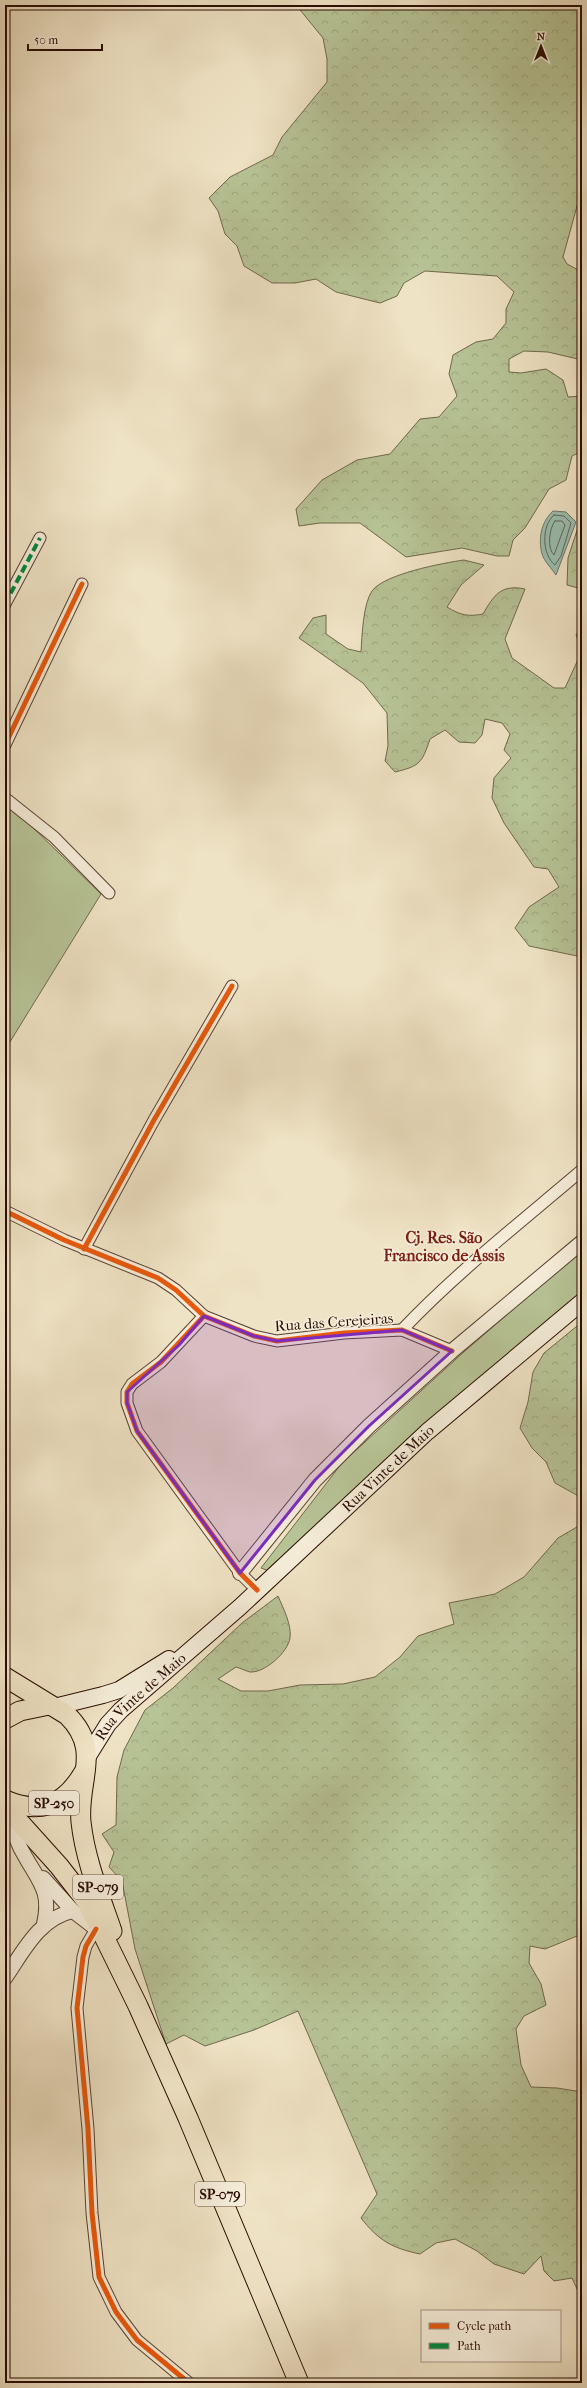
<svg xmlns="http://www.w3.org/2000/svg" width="587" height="2388" font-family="'IM FELL French Canon',serif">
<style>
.forest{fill:url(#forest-crowns);stroke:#70684c}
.park{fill:#b7c496;stroke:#70684c}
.water{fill:#9abeb1;stroke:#6d776b}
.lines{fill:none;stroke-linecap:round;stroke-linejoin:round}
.shore{stroke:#62655a;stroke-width:1}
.minor-casing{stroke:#5b4233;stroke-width:13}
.tertiary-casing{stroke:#5b4233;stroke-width:16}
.secondary-casing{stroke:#2a0c02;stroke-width:18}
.trunk-casing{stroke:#2a0c02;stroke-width:21}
.minor{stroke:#f5edd9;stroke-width:11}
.tertiary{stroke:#f5edd9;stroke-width:14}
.secondary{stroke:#f5edd9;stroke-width:16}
.trunk{stroke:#efe3c5;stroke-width:19}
.quiet{stroke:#00873e;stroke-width:4;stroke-dasharray:8 4;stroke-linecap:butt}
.cycleway-casing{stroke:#f5edd9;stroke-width:8}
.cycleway{stroke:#e8590c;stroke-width:5}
.marked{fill:#7b2cbf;fill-opacity:0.2;stroke:#7b2cbf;stroke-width:3;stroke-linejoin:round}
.labels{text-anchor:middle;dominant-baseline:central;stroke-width:3;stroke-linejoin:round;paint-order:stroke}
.shield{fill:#f5edd9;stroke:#675042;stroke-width:1}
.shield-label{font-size:14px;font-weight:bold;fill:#2a0c02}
.street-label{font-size:15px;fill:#2a0c02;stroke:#f5edd9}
.neighbourhood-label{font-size:16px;font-weight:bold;fill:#7a1f14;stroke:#f5edd9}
</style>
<defs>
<pattern id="forest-crowns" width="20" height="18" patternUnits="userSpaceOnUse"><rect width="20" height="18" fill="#b7c496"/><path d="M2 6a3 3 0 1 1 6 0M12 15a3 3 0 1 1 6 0" fill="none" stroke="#9ea780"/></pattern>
</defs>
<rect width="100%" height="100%" fill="#efe3c5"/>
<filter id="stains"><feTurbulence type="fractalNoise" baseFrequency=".005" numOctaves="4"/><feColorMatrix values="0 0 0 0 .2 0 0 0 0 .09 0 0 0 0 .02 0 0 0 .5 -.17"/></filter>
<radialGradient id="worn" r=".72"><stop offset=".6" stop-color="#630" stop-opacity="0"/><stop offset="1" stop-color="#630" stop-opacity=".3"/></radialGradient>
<g class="forest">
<path d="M296,5H582V188L563,257L567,264L582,272V360L548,352L524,351L509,359V372L521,373L546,369L563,380L568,397L582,396V451L572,456L566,480L549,489L525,528L513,540L509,556H497L462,548L406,557L360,523H320L299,526L296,509L322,480L357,460L390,454L420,419L439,417L457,396L449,374L453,355L476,342L493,339L506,323V309L514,292L497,276L425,271L404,283L397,296L380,303L336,292L316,279L295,283H272L244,266L237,246L225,234L218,211L209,198L230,177L273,155L282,137L327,82V59L323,38Z"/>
<path d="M582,515V589L567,585L568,558Z"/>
<path d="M464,560L484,565L461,585L447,607C460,615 468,617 483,614C494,595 501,584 525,589L505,639L512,658L554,688H565L581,653L576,634L582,631V957L529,946L515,928L529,907L559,887L548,869L534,867L504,823L492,798L494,778L511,758L504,750L510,734L502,723L485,719L482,735L475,743L459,742L445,730L430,739C422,763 420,766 395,772L385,761L388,746L387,713L363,683L299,638L313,618L326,615V634L348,649L361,652C362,636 363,604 372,591C384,574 443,563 464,560Z"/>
<path d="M582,1322V1498L555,1483L546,1462L532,1448L520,1428L528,1402L533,1372L544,1353Z"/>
<path d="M582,1524V1934L545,1949L530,1946L529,1963L541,1984L546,2005L524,2016L516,2029L521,2065L531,2087L557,2088L582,2092V2300L572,2278L554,2281L544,2271L541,2256L524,2274L494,2264L477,2251L455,2239L436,2243L420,2254C392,2248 379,2241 361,2218L377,2194L298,2011L254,2030L205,2046L184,2035L166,2044L135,1949L122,1881L109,1867L114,1852L102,1834L116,1825L117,1777L124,1750L145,1710L173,1688L242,1623L278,1596C283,1608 292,1625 290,1638C288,1652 265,1673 250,1672C246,1671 240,1668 236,1667L218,1679L241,1691H268L300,1685L343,1684L375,1677L400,1657L418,1636L454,1624L449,1603L495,1594L524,1577L558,1538Z"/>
</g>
<g class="park">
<path d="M5,804L20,815L101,894L5,1050Z"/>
<path d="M582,1250V1294L269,1571L261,1568L342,1463L466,1350Z"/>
</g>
<path class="water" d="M553,511L566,512L576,522L556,575C552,569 544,561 542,554C538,539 541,522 553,511Z"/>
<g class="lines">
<g class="shore">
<path d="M554,515L564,516L571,523L561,556L555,565C542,555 541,526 554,515Z"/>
<path d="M555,521H562L565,525L554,555C547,549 549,528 555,521Z"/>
</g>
<g class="minor-casing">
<g id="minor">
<path d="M5,604L40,538"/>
<path d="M5,745L82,584"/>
<path d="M5,798L54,837L109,893"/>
<path d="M5,1211L64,1240L158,1278L176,1290L204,1316L254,1336L277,1341L344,1333L402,1330L452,1351"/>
<path d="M84,1249L154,1120L232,986"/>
<path d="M204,1316L161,1362L132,1384L127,1392V1403L137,1431L240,1573L257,1590"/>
<path d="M402,1330C457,1272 521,1222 582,1170"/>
<path d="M96,1929L86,1946L83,1957L77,2008L88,2129L92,2213L99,2277L116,2312L137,2340L189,2383"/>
</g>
</g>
<g class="tertiary-casing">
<g id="tertiary">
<path d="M240,1573L315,1480L369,1426L452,1351L582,1242"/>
<path d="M9,1812C12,1828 17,1844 26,1858C41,1884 51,1893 44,1924"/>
<path d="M43,1878L73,1911"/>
<path d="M5,1978C23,1952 39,1918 73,1911L99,1931"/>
</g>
</g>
<g class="secondary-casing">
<g id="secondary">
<path d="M54,1707L103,1695L119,1690L169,1659"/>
<path id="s1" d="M88,1756L108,1724L121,1710L240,1607L427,1432L582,1302"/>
</g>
</g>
<g class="trunk-casing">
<g id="trunk">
<path d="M5,1677L67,1715C103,1750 77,1780 81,1822C85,1859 100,1896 112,1931"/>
<path d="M5,1719L20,1711L49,1705"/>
<path d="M5,1800C40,1815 65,1805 84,1772"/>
<path d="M5,1806L59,1866L87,1902L138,2006L188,2118L299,2383"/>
</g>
</g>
<use href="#minor" class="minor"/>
<use href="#tertiary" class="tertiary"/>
<use href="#secondary" class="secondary"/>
<use href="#trunk" class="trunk"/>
<path class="quiet" d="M5,604L40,538"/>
<g class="cycleway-casing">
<g id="cycleway">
<path d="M5,745L82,584"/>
<path d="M5,1211L64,1240L158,1278L176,1290L204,1316L254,1336L277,1341L344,1333L402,1330L452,1351"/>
<path d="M84,1249L154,1120L232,986"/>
<path d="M204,1316L161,1362L132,1384L127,1392V1403L137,1431L240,1573L257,1590"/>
<path d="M96,1929L86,1946L83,1957L77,2008L88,2129L92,2213L99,2277L116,2312L137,2340L189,2383"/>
</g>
</g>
<use href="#cycleway" class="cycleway"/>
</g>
<path class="marked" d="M204,1316L254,1336L277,1341L402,1330L452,1351L369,1426L315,1480L240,1573L137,1431L127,1403V1392L179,1345Z"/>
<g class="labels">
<g class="shield">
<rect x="29" y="1791" width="50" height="24" rx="3"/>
<rect x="73" y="1875" width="50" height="24" rx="3"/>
<rect x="195" y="2182" width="50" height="24" rx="3"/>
</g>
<g class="shield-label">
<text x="54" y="1803">SP-250</text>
<text x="98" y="1887">SP-079</text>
<text x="220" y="2194">SP-079</text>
</g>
<g class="street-label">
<text transform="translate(334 1322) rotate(-4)">Rua das Cerejeiras</text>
<text stroke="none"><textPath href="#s1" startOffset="417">Rua Vinte de Maio</textPath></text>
<text stroke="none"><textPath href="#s1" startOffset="80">Rua Vinte de Maio</textPath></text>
</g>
<g class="neighbourhood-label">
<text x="444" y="1237">Cj. Res. São<tspan x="444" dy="18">Francisco de Assis</tspan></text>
</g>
</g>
<rect width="587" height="2388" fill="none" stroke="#efe3c5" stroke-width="20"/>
<rect x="6" y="6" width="575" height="2376" fill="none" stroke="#2a0c02" stroke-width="2"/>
<rect x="10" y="10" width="567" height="2368" fill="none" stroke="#2a0c02"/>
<rect x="421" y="2310" width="140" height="52" fill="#f5edd9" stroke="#a49383"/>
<rect x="429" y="2323" width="20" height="6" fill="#e8590c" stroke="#a49383"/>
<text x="457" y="2330" font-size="12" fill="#2a0c02">Cycle path</text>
<rect x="429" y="2343" width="20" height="6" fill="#00873e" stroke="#a49383"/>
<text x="457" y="2350" font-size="12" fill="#2a0c02">Path</text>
<g transform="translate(541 46)" stroke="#f5edd9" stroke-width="3" paint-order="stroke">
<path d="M0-3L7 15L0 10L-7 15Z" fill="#2a0c02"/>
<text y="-6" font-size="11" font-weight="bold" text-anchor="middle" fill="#2a0c02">N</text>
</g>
<path d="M28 44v6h74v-6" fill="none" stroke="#2a0c02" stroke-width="2"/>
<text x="34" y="44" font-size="12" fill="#2a0c02" stroke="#f5edd9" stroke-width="3" paint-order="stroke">50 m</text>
<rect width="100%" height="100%" filter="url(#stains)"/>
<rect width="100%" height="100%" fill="url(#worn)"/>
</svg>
